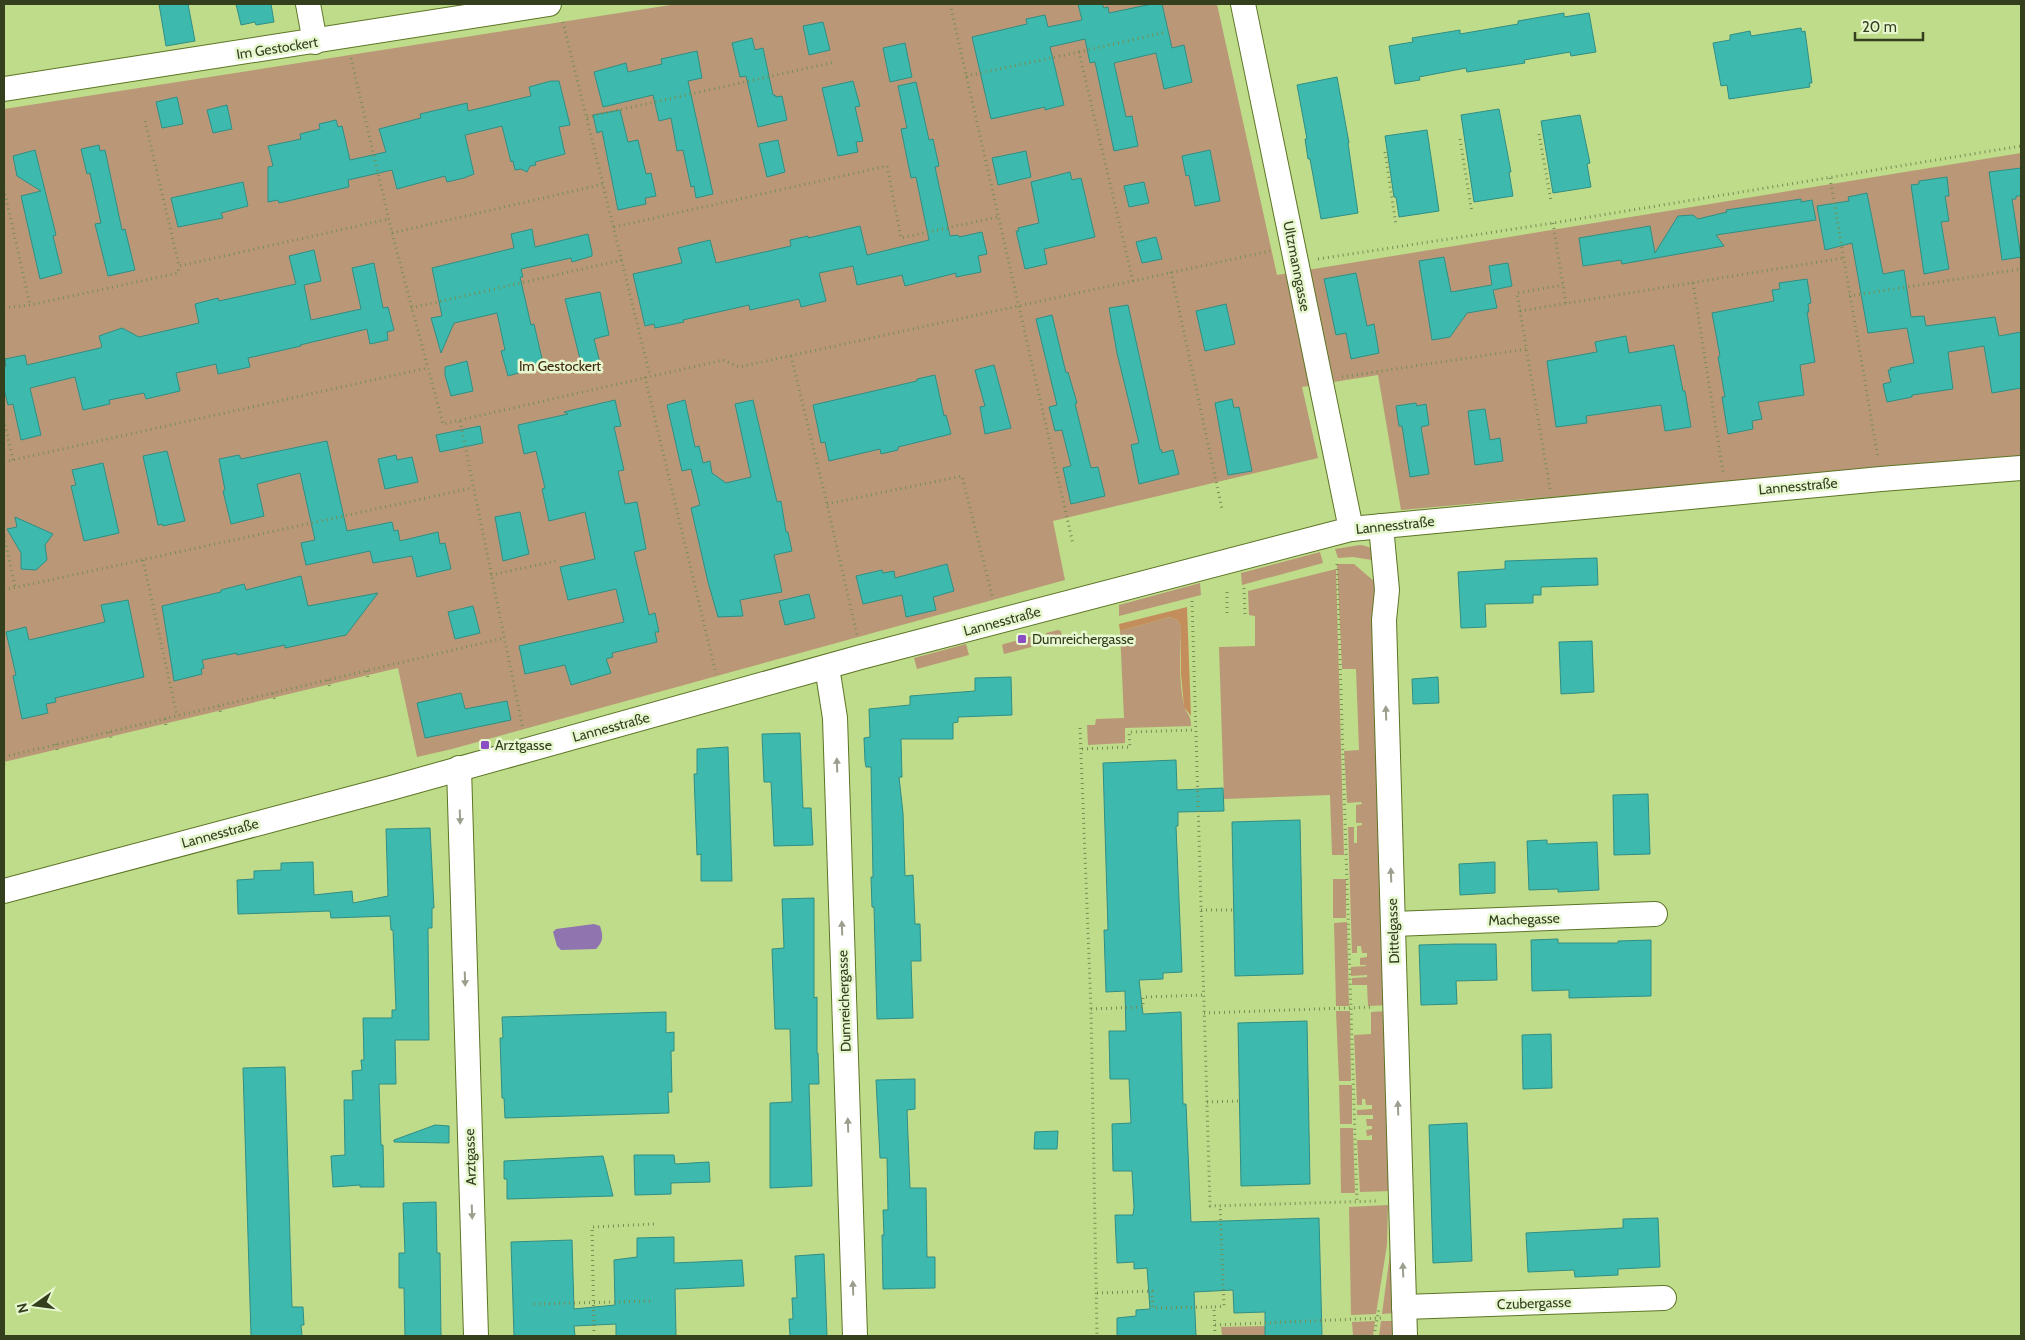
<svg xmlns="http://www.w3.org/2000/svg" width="2025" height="1340" font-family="Cabin,sans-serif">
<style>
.green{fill:#ba9877}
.forest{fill:#c38e5b}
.water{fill:#8f74b0}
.building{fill:#3dbaad;stroke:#318e84}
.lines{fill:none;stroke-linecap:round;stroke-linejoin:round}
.minor-casing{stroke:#5d7526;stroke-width:26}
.path{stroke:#798d54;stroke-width:3;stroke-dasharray:1 4;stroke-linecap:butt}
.minor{stroke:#fff;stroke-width:24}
.oneway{fill:#9a9f8e}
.poi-dot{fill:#8a4dc3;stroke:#e7f7cf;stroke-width:2}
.labels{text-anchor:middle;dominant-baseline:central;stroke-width:5;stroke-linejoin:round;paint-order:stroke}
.street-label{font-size:14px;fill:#343f1e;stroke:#e7f7cf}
.park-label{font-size:14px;fill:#3e2710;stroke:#e7f7cf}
.poi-label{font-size:14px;fill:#343f1e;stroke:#e7f7cf;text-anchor:start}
</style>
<rect width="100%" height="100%" fill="#bfdc8b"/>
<g class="green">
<path d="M677,4H1217L1277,275L2021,153V456L1401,510L1378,375L1302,387L1318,458L1053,521L1065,580L452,749L417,757L398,668L4,762V109Z"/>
<path d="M1360,545C1371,546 1375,550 1378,561L1353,557L1338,558L1335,549Z"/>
<path d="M1320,552L1323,563L1242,585L1241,573Z"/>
<path d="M1337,564H1354L1375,582L1388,1005L1368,1006L1367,985H1352V978L1367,977V975L1351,976V967L1366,966V965H1360V958L1367,957V953H1362L1361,946H1357V953H1352L1348,827H1354V843H1357V826L1362,825V823H1356V805L1362,804L1361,802L1347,803L1344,751L1359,750L1356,669H1342Z"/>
<path d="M1336,569L1344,855H1332L1330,795L1224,799L1219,647L1255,646V616L1249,615L1248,591Z"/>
<path d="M1200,583L1201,595L1119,616V605Z"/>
<path d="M1170,617L1177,620L1181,626C1181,651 1178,679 1184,705C1186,714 1191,714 1191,726L1125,728V743L1088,745L1087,725H1095L1096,719L1124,718L1120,631Z"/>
<path d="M1058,630L1061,631L1062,639L1004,654L1002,645L1004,644L1033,636L1035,639L1046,636V633Z"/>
<path d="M966,644L969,655L917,669L914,658Z"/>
<rect x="1333" y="879" width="13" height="39"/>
<path d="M1347,922L1349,1006H1336L1334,923Z"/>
<path d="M1336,1011H1350L1351,1081H1339Z"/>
<path d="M1387,1011L1392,1191L1360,1192L1357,1140H1372V1135L1367,1136L1366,1130L1372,1129V1126H1367L1366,1119H1373V1115H1357V1110L1372,1109V1105H1366L1365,1099H1362V1105H1357L1354,1035L1371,1034V1012Z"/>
<path d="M1339,1085H1352V1124H1340Z"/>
<path d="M1340,1128H1353L1355,1193H1341Z"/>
<path d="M1388,1205L1387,1245L1376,1314L1351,1315L1349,1207Z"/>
<path d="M1390,1254L1393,1255L1396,1313L1382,1314Z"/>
<path d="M1375,1321L1373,1336H1353L1352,1322Z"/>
<path d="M1381,1321H1396L1397,1336H1379Z"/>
<path d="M1266,1326L1265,1336H1222L1221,1327Z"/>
</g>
<path class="forest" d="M1187,607L1191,716L1184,707L1181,674V626L1177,620L1170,617L1120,631L1119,624Z"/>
<path class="water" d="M594,924L600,926C603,935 604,941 596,949L561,950L557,946L553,932L556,929Z"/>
<g class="building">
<path d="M159,4H188L195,41L166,46Z"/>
<path d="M236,4H271L274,22L256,25L255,22L241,25Z"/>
<path d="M1078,4H1102L1104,8L1108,7L1109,13L1152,4H1162L1172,48L1184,45L1192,82L1164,89L1156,53L1114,63L1126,117L1132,116L1138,146L1114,151L1095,62L1090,63L1085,39L1050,47L1064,105L1045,110V107L991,119L972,37L1027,24L1026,19L1045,15L1048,27L1082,20Z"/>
<path d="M1564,13V17L1589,13L1596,52L1571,56L1570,52L1524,60L1525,63L1467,72L1466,68L1419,77L1420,80L1395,84L1389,46L1413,42L1412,38L1460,30V34L1518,24V21Z"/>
<path d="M823,22L830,50L809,55L803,26Z"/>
<path d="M1801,28L1802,32L1805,31L1812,83H1809L1810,87L1729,99L1727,85L1721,86L1713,43L1730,40V35L1750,31L1751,36Z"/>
<path d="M752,38L755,50L763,48L773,95H775L776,97L782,96L787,120L758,127L746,76L740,77L732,43Z"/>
<path d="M905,43L912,77L890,82L883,48Z"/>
<path d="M697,51L702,78L688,81L713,194L696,198L694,186L691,187L683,150L677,151L671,118L659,121L653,95L603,107L594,72L626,63L628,72L662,64L661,59Z"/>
<path d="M1337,77L1349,143H1348L1358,213L1321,219L1310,159H1308L1305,139H1307L1297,85Z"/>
<path d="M551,81H559L570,125L559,127L565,154L535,162L536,165L530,166L527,172L521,169L515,170L513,161L511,162L502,126L465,135L474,174L464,178L447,182L445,176L397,189L392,170L348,180L349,187L279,203L278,200L268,202V167L273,166L268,146L301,139L300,134L320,129L319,124L336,120L338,127L342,126L350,160L386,152L379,129L421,118L420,114L467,103L468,111L531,96L529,87Z"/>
<path d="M853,81L860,106L855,107L863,141L856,142L858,152L838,156L822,88Z"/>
<path d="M916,82L929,140L933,139L939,166L935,167L950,236L958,235L959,237L982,232L987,254L978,256L981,272L956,277V273L905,286L902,275L857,285L853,266L819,273L826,301L801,307L799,299L750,310L749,305L683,320L684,322L655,328L654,324L645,326L633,274L682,263L678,248L710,240L716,263L791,246L790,240L808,236V238L860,226L867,255L929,240L916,177L911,178L901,129L907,128L898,86Z"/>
<path d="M177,97L183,124L162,128L156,102Z"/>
<path d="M227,105L232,129L213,133L207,110Z"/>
<path d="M1499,109L1511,172H1509L1513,196L1474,202L1461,115Z"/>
<path d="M620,110L628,142L638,140L646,174L651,173L656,196L645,198L646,204L618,210L602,131L597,133L593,115Z"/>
<path d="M1580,115L1590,163L1587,164L1591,187L1553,193L1541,121Z"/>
<path d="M1427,130L1439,211L1399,217L1396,197H1394L1385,136Z"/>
<path d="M778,140L785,172L767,177L759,144Z"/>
<path d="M99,145L100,151L105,150L122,230L125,229L135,270L108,276L95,224L101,223L90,173L87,174L81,149Z"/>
<path d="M35,150L56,235L53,236L62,273L40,279L21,196L41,191L17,176L13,156Z"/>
<path d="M1210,150L1220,201L1195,206L1189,175L1186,176L1182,156Z"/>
<path d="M1026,151L1031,177L998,185L992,158Z"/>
<path d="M2021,168V196H2016V199H2012L2021,257L2002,260L1989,172Z"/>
<path d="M1070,172L1072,180L1081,178L1095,237L1044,249L1047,264L1025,269L1016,231H1019L1018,228L1039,223L1031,182Z"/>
<path d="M1947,177L1949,196H1945L1949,221L1941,222L1949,269L1924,274L1911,185L1919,184V181Z"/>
<path d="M243,182L248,206L221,213L223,218L178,227L171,198Z"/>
<path d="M1144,182L1149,203L1129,207L1124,186Z"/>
<path d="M1867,193L1883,274L1904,270L1911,317L1924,316L1926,326L1995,317L1999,336L2021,332V388L1992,393L1984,346L1948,352L1953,389L1912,395V397L1887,402L1883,384L1891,382L1888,370H1891L1890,368L1914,363L1907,328L1868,333L1852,243L1825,250L1817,206L1849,201L1848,197Z"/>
<path d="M1801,199V202L1812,200L1816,220L1716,235L1724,246L1622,264L1621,260L1583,266L1579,238L1650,226L1655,253L1678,216L1693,215L1698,219L1727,212L1726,210Z"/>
<path d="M532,229L535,247L588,234L592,252V256L572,262L571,258L521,269L523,277H520L531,325L534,324L543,363L531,366L532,369L508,376L501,351L505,350L497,313L454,323L441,353L431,318L442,316L432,268L514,248L511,234Z"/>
<path d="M1156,237L1162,259L1142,263L1136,242Z"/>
<path d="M314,250L321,281L304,285L311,320L361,309L352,268L374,263L383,308L388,307L394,330L387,332L388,340L370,344L367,329L300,345L301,346L248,358L250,367L218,374L216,364L176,373L180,391L146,399L144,393L109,400L110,404L83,410L75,377L30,388L41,435L21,440L13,404L8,405L4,389V367L6,366L5,359L25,355L27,365L100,348L102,347L99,336L122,328L139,337L199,323L195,304L218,298L219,301L296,284L289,256Z"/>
<path d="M1444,257L1451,292L1492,285L1489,266L1508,263L1512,286L1493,290L1497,308L1467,313L1450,337L1432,340L1419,261Z"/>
<path d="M1356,273L1367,326L1374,324L1379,353L1351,359L1346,333L1336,335L1324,279Z"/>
<path d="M1807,279L1811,303L1808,304L1809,312H1807L1815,362L1800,365L1804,395L1758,402L1762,419L1752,421L1753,429L1728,434L1722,397H1725L1718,357L1720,356L1712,313L1774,301L1772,290L1780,289L1779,283Z"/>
<path d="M600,292L609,335L594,339L600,363L582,367L565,299Z"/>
<path d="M1226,304L1235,344L1205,351L1196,311Z"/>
<path d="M1128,305L1160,450L1161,449L1162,453L1173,450L1179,474L1139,484L1131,445L1139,443L1117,353L1109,308Z"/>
<path d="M1052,315L1066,373L1068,372L1077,403L1075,404L1091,468L1098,467L1105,496L1071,504L1063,468L1071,466L1062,430L1055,431L1049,407L1057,405L1036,319Z"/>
<path d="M1626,336L1629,353L1674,345L1683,391H1685L1691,427L1665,431L1661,405L1586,416L1587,423L1556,427L1547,361L1597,352L1595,342Z"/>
<path d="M467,361L473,391L451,396L445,375V367Z"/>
<path d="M994,365L1011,428L985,434L980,407L985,406L975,370Z"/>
<path d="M935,375L944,416L946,415L951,434L898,447V450L881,454L880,449L829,461L825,442L821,443L813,405L917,381V379Z"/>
<path d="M1232,399L1234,408L1239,407L1252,471L1228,475L1215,403Z"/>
<path d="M615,400L621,426L614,427L624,470L618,471L625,504L637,502L646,549L634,552L649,615L655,613L659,632H655L657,642L612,653L613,657L606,659L611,673L571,685L565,665L525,674L519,646L624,622L616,589L568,600L560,567L595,559L585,512L549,521L542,489L545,488L536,451L524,454L518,425L568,414L564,412Z"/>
<path d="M685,400L695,447L699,446L703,463L710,461L712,473L726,483L751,477L735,404L753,400L777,502L781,501L786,532H788L792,551L774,555L782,592L740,600L743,616L718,617L708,582L691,508L700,505L691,469L682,471L667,405Z"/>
<path d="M1416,403L1417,406L1426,404L1429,425L1421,427L1429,474L1410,477L1402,426H1399L1396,406Z"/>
<path d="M1485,409L1490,440L1500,438L1503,461L1475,465L1468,411Z"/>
<path d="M480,426L483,443L440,452L436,435Z"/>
<path d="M327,441L347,531L392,522L394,531L398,530L400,541L438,532L440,544L445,543L451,569L417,577L412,556L373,563L370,551L306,565L301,543L315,540L300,473L257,484L264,516L231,524L223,491L225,490L219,459L239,455L241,459Z"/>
<path d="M167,451L185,521L163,526L162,524L158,525L143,456Z"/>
<path d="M396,455L397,460L412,457L418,482L385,489L378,459Z"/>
<path d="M103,463L119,533L84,541L71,486L76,485L72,470Z"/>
<path d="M520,512L529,554L503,561L495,517Z"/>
<path d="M15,517L53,534L45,545L47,560L36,570L21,569V553L7,529L17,527Z"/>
<path d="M1597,558L1598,585L1541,587V595H1533V603L1485,604L1486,627L1461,628L1458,572L1505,569V561Z"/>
<path d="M947,564L954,591L933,597L936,610L906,617L902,595L863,604L856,576L882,570L883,573L894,571L895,578Z"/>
<path d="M301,576L308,606L378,593L346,635L285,648V645L237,655V653L202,660L204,668L201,669L202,674L174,681L162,606L221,592V590L244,584L246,590Z"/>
<path d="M809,594L815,618L785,625L779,601Z"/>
<path d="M128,600L144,677L55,698L56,702L46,704L48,713L22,719L13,676L16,675L6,632L26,627L29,640L105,622L101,605Z"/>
<path d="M473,606L480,633L455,639L448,612Z"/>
<path d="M1592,641L1594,692L1561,694L1559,642Z"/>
<path d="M1011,677L1012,715L958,717V722L953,723V739H901L902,777H899L903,813L905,876L913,875L915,924H920L921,961H911L913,1018L877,1019L874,907H872L871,877H873L871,767H866L865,761L864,738L870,737L869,709L910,705V696L975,691V678Z"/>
<path d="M1438,677L1439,703L1413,704L1412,679Z"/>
<path d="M461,693L465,709L507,701L511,720L425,738L417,703Z"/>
<path d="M800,733L803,808H811L813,845L774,846L771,782H764L762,734Z"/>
<path d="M728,747L732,881H701V854L697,855L695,802L694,774H697V749Z"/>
<path d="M1176,760L1177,790L1223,788L1224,811L1178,812V826H1176L1182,972L1163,973V979L1139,980L1143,1014L1181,1012L1183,1104H1186L1191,1222L1319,1218L1322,1336H1265V1312L1234,1313L1233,1290L1194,1292L1196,1336H1117V1318L1136,1316V1310L1150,1309L1147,1268L1134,1269V1262L1117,1263L1115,1215H1133L1134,1207L1132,1171H1113L1112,1124L1131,1123L1129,1079H1110L1109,1031H1126L1125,991L1106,992L1104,930H1108L1103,763Z"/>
<path d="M1648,794L1650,854L1614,855L1613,795Z"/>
<path d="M1300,820L1303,974L1235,976L1232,822Z"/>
<path d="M430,828L434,908H432V928H428L429,1040H395L396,1084H379L381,1145H383L384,1187H360V1185L333,1187L331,1156L345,1155L344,1100H353L352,1071L362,1070L361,1060H364L363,1018H392V1010H396L393,930H391L390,916L331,918L330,911L238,914L237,880L254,879V871L281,870V863L313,862L314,895L352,891L353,903L388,896L386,829Z"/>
<path d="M1547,840V844L1597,842L1599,890L1558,892V889L1529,890L1527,841Z"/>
<path d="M1495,862V893L1460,895L1459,864Z"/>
<path d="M814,898V998L817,997V1053H818L819,1084H809L812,1186L770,1188V1103L792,1102L790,1029H775L772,949L784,948L782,899Z"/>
<path d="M1558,939V943H1618V941L1651,940V996L1569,998V990L1532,991L1531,940Z"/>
<path d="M1455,944H1496L1497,980L1456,981L1457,1004L1421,1005L1419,945Z"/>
<path d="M666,1012V1033L674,1032V1051H671L672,1092H668L669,1113L505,1118L504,1098H502L500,1038H503L502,1017Z"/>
<path d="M1307,1021L1310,1184L1241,1186L1238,1023Z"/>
<path d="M1551,1034L1552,1088L1523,1089L1522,1035Z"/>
<path d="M285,1067L292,1307H303L304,1325H301L302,1336H251L243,1068Z"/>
<path d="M915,1079V1109L907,1110L910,1188H926L927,1257H935V1288L883,1289L882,1235H884L883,1210H888L887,1158H880L876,1080Z"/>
<path d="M1467,1123L1472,1261L1433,1263L1429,1125Z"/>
<path d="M435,1125L449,1126V1143L394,1142V1140Z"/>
<path d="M1058,1131L1057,1149H1034L1035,1132Z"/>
<path d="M634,1155H674L675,1164L709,1162L710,1182L671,1183V1194L635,1195Z"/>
<path d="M603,1156L613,1196L507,1199V1179H504V1161Z"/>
<path d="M436,1202L437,1253H440L441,1336H405L404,1288H399V1253H405L403,1203Z"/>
<path d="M1658,1218L1660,1267L1618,1269V1275L1575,1277L1574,1270L1528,1272L1526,1233L1623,1228V1219Z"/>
<path d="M674,1237V1263L742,1260L744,1286L675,1289L676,1336H616V1324L574,1326L575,1336H514L511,1242L572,1240L574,1309L615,1305L614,1260L637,1257V1238Z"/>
<path d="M824,1254L827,1336H790L789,1319H793L792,1298H797L795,1256Z"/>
</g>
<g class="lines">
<g class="minor-casing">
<g id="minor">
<path d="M308,4L315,42"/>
<path d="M1243,4L1351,529"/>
<path d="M4,89L549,4"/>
<path d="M1381,526L1387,590L1384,620L1405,1336"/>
<path d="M827,667L835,718L855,1336"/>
<path d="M459,768L476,1336"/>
<path d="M4,891L391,788L861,657L1351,529L1881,479L2021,468"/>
<path d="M1393,924L1655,914"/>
<path d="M1404,1307L1664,1298"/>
</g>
</g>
<g class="path">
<path d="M950,4L1073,544"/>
<path d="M563,22L650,376"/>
<path d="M1079,52L1166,32"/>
<path d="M351,58L392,233L443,424L723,360L739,367L1270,251"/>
<path d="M966,76L1079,52L1133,281"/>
<path d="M587,117L835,62"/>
<path d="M145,121L179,266L389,219"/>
<path d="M1539,134L1551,201"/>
<path d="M1460,139L1472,213"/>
<path d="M1385,152L1396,225"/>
<path d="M1830,178L1878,458"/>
<path d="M4,189L30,305"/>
<path d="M1553,223L1566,304"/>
<path d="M614,227L887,166L901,238L997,217"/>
<path d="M392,233L604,184"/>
<path d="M1318,259L1553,223L2021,146"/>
<path d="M1171,272L1222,509"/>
<path d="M1693,283L1723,472"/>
<path d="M1849,296L2021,269"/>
<path d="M4,308L30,305L178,273L179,266"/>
<path d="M411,308L622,260"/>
<path d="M1520,311L1843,258"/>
<path d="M791,356L827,504L857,635"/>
<path d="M645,377L716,674"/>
<path d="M1342,377L1527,349"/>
<path d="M4,420L13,460"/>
<path d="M460,421L523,729"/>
<path d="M4,462L427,368"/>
<path d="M1550,489L1517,293L1563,285"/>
<path d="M827,504L962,476L993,599"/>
<path d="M4,536L15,587"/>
<path d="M143,560L177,716"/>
<path d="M1337,564L1357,1202"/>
<path d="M491,575L556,561"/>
<path d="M1244,588L1245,616"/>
<path d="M4,590L472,488"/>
<path d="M1227,592V616"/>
<path d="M1192,601L1210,1206L1378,1201"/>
<path d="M367,671L368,678"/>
<path d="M328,680L330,688"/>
<path d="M273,693L275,701"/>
<path d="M219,706L221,714"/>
<path d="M165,719L166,726"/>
<path d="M1080,728L1091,1009L1097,1336"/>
<path d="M109,732L112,740"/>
<path d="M56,744L58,753"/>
<path d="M1082,749L1130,747L1129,732L1195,730"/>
<path d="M4,757L504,638"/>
<path d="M4,764V765"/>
<path d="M1201,910H1234"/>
<path d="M1091,1009L1143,1007V997L1204,995"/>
<path d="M1204,1013L1374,1007"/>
<path d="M1207,1102L1239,1101"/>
<path d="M1097,1293L1152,1291L1153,1308L1214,1307"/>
<path d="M534,1304L654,1301"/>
<path d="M1215,1325L1381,1318"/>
<path d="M594,1336L592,1227L654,1224"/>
<path d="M1215,1336L1214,1307L1224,1306L1220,1205"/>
<path d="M1374,1336L1379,1308"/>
</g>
<use href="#minor" class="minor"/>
</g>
<defs><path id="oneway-solid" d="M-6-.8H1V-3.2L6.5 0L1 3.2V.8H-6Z" transform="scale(1.25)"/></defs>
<g class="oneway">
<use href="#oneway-solid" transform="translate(1386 713) rotate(-92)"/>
<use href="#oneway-solid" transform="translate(837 765) rotate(-92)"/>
<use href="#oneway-solid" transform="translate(460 817) rotate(88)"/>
<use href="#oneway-solid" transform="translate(1391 875) rotate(-92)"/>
<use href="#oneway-solid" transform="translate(842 928) rotate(-92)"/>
<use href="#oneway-solid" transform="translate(465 979) rotate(88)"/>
<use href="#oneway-solid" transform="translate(1398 1108) rotate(-92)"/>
<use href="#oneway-solid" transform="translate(848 1125) rotate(-92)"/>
<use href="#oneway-solid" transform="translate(472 1212) rotate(88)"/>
<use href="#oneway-solid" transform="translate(1403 1270) rotate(-92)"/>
<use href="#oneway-solid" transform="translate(853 1288) rotate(-92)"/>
</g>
<g class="poi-dot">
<rect x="1017" y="634" width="10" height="10" rx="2.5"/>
<rect x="480" y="740" width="10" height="10" rx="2.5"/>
</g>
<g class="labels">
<g class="street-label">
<text transform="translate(277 48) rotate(-9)">Im Gestockert</text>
<text transform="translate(1297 266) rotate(79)">Ultzmanngasse</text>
<text transform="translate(1798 486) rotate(-5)">Lannesstraße</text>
<text transform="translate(1395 525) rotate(-6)">Lannesstraße</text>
<text transform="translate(1002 621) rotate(-15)">Lannesstraße</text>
<text transform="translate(611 727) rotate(-15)">Lannesstraße</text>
<text transform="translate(220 833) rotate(-15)">Lannesstraße</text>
<text transform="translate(1524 919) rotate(-2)">Machegasse</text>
<text transform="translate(1393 931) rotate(-92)">Dittelgasse</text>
<text transform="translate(844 1001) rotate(-92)">Dumreichergasse</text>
<text transform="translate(470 1157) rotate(-92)">Arztgasse</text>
<text transform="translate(1534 1303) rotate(-2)">Czubergasse</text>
</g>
<g class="park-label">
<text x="560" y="366">Im Gestockert</text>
</g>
<g class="poi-label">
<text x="1032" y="639">Dumreichergasse</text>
<text x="495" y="745">Arztgasse</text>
</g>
</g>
<rect width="2025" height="1340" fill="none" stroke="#343f1e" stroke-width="10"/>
<g transform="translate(35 1305) rotate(256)" stroke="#e7f7cf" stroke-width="4" paint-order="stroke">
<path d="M0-4L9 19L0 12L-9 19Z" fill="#343f1e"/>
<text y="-8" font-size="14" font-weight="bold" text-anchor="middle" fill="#343f1e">N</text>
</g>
<path d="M1855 32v8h68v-8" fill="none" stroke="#343f1e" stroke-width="2.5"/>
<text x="1862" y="32" font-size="15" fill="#343f1e" stroke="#e7f7cf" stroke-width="4" paint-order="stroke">20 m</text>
</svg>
